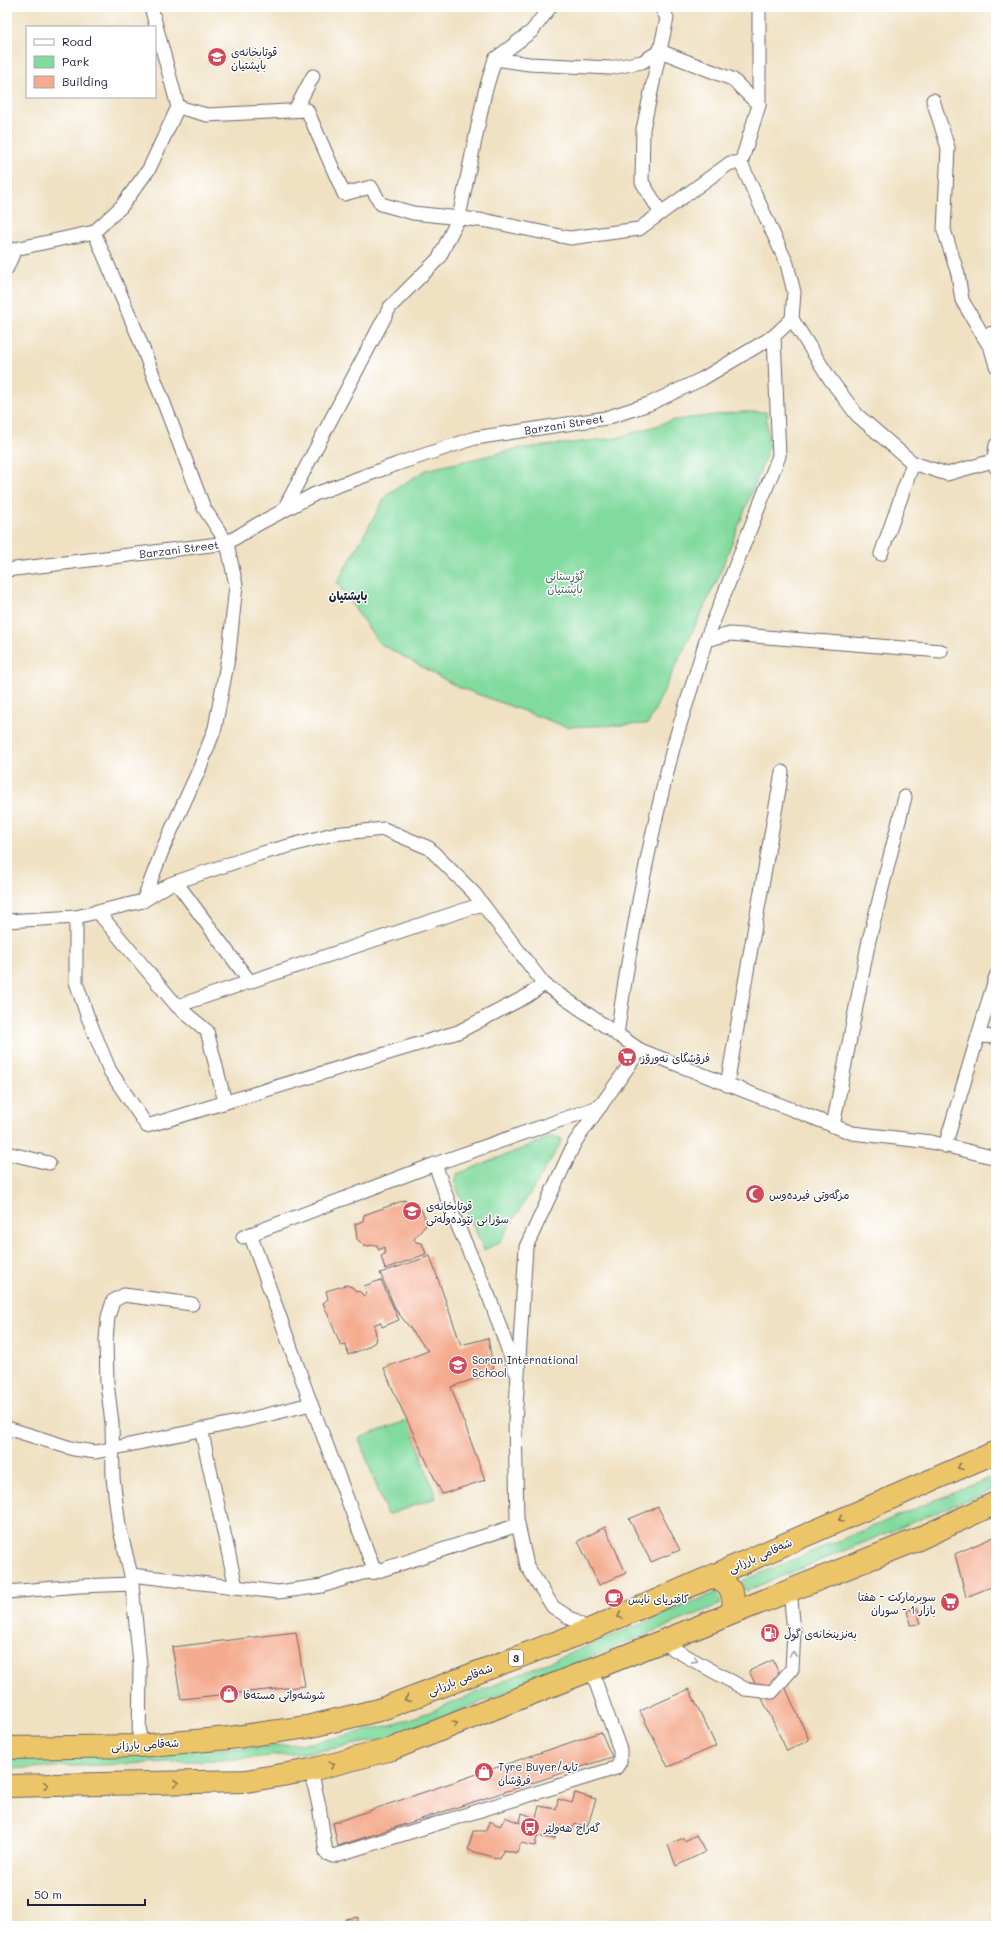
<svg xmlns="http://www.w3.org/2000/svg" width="1003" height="1933" font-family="Mali,'Playpen Sans Arabic',sans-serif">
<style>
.green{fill:#81da9e;stroke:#527e6c}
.building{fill:#f4ab8e}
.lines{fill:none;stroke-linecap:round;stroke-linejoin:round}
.minor-casing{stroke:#6a656a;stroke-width:15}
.trunk-casing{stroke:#6a656a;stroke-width:24}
.minor{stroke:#fff;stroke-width:13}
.trunk{stroke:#edc569;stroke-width:22}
.oneway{stroke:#887452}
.oneway2{stroke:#9c9ca7}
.labels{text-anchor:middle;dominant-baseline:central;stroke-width:3;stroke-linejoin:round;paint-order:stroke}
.shield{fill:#fff;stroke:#646476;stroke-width:1}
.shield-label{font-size:10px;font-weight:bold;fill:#22223b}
.poi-label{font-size:11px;fill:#22223b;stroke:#fff;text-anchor:start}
.street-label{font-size:11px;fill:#22223b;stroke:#fff}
.park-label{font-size:11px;fill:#43625e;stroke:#fff}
.neighbourhood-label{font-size:12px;font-weight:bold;fill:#22223b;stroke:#fff}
</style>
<rect width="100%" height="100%" fill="#fff"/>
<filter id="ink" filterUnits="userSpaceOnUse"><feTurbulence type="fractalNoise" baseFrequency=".025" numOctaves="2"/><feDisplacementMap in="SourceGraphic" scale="8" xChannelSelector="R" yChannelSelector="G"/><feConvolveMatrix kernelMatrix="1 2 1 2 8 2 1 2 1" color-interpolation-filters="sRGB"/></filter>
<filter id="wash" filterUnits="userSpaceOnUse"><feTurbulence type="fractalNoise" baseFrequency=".012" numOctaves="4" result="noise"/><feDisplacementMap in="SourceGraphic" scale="16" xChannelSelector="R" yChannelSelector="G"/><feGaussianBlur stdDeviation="0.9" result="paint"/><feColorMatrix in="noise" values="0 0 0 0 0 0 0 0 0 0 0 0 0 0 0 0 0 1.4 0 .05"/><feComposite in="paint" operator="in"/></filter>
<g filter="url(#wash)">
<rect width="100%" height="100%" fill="#efe1c2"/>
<g class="green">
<path d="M741,412H766L769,448L718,578L648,724L567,727L458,687L379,643L337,583L387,494L426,470L516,449L617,438L674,420Z"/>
<path d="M554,1136L562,1139L558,1148L500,1242L484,1250L455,1185L457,1174Z"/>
<path d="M409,1420L436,1498L387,1515L359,1438Z"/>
<path d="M996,1475V1488L746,1591L742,1581Z"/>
<path d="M717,1592L721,1604L396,1737L313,1752L241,1759L7,1769V1756L242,1748L311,1743L395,1724L432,1711Z"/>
</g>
<g id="blocks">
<g class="building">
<path d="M405,1200L407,1204L416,1203L418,1209H421L426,1220V1225L414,1239L416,1242L422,1243L426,1254L385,1269L381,1256L385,1254L384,1247L379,1250L377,1245L364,1246L357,1239L355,1224L363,1221L364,1215Z"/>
<path d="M430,1256L461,1345L488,1338L494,1372L451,1387L485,1480L442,1494L396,1397L384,1368L428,1351L396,1310L380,1273Z"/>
<path d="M381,1280L399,1320L382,1327L380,1322L374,1325L376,1335L375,1342L366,1348L348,1355L346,1344L341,1346L323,1303L328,1299L326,1291L346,1285L352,1287L357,1292L359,1291L364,1296L367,1294L364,1286Z"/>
<path d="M658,1507L680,1550L651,1562L629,1519Z"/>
<path d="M605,1527L626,1573L599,1585L578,1541Z"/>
<path d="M996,1536V1585L966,1597L955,1554Z"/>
<path d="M918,1609L920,1624L910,1625L907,1610Z"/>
<path d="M296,1632L305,1686L181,1699L172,1647Z"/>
<path d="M773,1660L809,1740L787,1751L749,1671Z"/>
<path d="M689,1689L716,1746L668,1767L640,1711Z"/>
<path d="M601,1732L612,1757L338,1846L333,1823Z"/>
<path d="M575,1793L596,1799L587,1828L575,1824L571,1832L556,1830L555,1839L537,1836L535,1846L521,1843L517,1853L503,1850L500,1859L468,1850L473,1831H486L489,1821L500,1826L505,1817L520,1823L522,1813L536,1818L539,1806L556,1809L558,1799L572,1803Z"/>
<path d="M696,1835L705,1852L676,1866L668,1845L683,1838L685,1841Z"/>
<path d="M358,1917V1926H346V1919Z"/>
</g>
</g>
</g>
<g filter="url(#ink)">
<use href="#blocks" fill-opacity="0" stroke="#6a656a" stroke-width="1"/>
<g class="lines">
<g class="minor-casing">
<g id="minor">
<path d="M495,59L529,64L610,68L642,62L660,51L732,79L759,105"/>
<path d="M933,100L948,148L944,230L958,274L962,300L991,349L996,366"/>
<path d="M178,107L207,115L307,110L344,194L371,187L381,204L413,213L488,221L570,238L639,229L730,163H741"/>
<path d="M295,110L313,76"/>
<path d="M661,213L642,182L643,129L667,18L661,7"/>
<path d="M94,232L137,333L204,508L227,543L236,585L229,653L215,728L199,770L164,846L143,901"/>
<path d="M7,268L15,249L94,232L121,207L149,169L178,107L151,7"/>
<path d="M792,319L830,379L857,415L913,463L947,474L996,460"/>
<path d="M983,336L996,332"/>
<path d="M996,445L994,460L996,468"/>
<path d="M283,511L390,307L439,258L459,217L485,92L495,59L532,31L550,7"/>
<path d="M881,554L913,463"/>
<path d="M7,570L227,543L258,524L315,494L397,464L475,438L606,418L649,404L702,379L774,336L792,319L794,292L787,264L741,163L759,105V7"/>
<path d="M706,640L779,456L774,336"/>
<path d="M176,882L250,982"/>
<path d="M97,911L177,1006L207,1031L225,1102"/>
<path d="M76,917V982L87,1015L110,1071L147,1126L458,1032L527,996L544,984"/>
<path d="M7,921L76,917L143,901L170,884L259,854L333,834L384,829L429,848L474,893L544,984L640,1050L852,1133L931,1142L996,1158"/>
<path d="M177,1006L482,904"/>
<path d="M617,1035C631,936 649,838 675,741C685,707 696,674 706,640L730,634L941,651"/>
<path d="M978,1036L996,1037"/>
<path d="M727,1085L782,772"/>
<path d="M833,1126L869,940L905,797"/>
<path d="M945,1146L996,976"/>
<path d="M7,1153L49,1163"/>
<path d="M435,1164L453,1215L490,1299L516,1372"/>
<path d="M250,1234L311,1404L375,1572"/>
<path d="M243,1237L435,1164L601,1106"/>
<path d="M7,1428L74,1449L96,1452L242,1421L311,1404"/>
<path d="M201,1429L236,1587"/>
<path d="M131,1575L278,1592L322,1586L362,1573L375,1572L518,1525"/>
<path d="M7,1592L79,1586L132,1584"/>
<path d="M589,1630L553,1607L527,1566L517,1519L515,1422L526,1247L575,1142L640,1050"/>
<path d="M661,1642L745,1689L772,1692L792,1669L794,1632L790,1590"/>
<path d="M139,1746L140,1664L131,1575L119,1526L113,1478L112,1423L107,1383L106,1340L108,1317L113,1301L124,1295L192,1304"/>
<path d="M311,1770L319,1806L326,1853L333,1856L616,1768L620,1762V1750L591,1669"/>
</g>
</g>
<g class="trunk-casing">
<g id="trunk">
<path d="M712,1577C729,1582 737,1594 732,1613"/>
<path d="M7,1748L139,1746L229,1738L307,1727L379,1710L589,1630L996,1452"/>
<path d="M7,1786L246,1781L311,1770L392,1749L914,1541L996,1503"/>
</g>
</g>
<use href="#minor" class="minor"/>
<use href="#trunk" class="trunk"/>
</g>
<defs><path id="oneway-chevron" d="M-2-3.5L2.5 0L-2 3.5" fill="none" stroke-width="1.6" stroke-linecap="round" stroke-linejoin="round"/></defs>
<g class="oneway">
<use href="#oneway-chevron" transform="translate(960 1467) rotate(157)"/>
<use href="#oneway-chevron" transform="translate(841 1519) rotate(156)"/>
<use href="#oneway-chevron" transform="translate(620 1616) rotate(157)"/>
<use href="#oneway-chevron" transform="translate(407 1699) rotate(159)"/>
<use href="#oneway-chevron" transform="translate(455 1724) rotate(-22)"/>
<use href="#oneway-chevron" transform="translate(332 1765) rotate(-15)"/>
<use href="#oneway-chevron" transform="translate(176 1783) rotate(-1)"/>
<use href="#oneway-chevron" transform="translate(46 1785) rotate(-1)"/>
</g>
<g class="oneway2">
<use href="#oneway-chevron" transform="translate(793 1654) rotate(-87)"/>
<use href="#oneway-chevron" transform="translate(695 1660) rotate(28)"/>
</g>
</g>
<defs>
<g id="school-disc" transform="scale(1)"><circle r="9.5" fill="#d1495b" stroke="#fff"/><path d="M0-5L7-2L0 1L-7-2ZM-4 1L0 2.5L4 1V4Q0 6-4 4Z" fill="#fff"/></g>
<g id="supermarket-disc" transform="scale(1)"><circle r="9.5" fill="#d1495b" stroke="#fff"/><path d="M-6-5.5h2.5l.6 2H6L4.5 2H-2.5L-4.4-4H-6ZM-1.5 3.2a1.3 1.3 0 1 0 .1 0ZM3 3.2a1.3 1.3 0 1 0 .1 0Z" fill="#fff"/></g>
<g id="mosque-disc" transform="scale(1)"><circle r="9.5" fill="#d1495b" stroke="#fff"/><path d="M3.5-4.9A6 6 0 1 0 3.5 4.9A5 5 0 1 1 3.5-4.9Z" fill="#fff"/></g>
<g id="cafe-disc" transform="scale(1)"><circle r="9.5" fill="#d1495b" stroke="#fff"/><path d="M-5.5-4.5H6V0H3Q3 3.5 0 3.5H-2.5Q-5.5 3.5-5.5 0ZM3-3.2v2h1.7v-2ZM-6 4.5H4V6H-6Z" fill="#fff"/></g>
<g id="fuel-disc" transform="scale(1)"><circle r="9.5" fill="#d1495b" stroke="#fff"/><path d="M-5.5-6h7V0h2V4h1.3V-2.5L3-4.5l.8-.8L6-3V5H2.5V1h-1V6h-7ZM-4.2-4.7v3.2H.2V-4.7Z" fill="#fff"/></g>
<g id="shop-disc" transform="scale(1)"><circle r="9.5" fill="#d1495b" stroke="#fff"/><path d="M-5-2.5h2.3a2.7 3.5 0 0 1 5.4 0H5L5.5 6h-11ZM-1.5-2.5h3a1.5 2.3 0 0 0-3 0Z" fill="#fff"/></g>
<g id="bus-disc" transform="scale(1)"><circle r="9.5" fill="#d1495b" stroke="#fff"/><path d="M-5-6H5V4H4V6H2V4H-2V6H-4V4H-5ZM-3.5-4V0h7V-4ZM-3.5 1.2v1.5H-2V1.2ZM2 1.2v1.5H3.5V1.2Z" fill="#fff"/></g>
</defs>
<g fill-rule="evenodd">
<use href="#school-disc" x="217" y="57"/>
<use href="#supermarket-disc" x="627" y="1057"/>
<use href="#mosque-disc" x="755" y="1194"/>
<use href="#school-disc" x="412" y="1211"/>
<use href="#school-disc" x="458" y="1365"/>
<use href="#cafe-disc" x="614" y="1598"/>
<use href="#supermarket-disc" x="950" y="1602"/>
<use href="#fuel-disc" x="770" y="1633"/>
<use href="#shop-disc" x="229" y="1694"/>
<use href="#shop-disc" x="484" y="1772"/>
<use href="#bus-disc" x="530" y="1827"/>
</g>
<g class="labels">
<rect class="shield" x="509" y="1650" width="14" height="16" rx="3"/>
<g class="shield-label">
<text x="516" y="1658">3</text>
</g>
<g class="poi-label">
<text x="231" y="51">قوتابخانەی<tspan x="231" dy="13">باپشتیان</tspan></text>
<text x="641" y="1057">فرۆشگای نەورۆز</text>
<text x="769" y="1194">مزگەوتی فیردەوس</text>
<text x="426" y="1205">قوتابخانەی<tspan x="426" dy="13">سۆرانی نێودەوڵەتی</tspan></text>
<text x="472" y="1359">Soran International<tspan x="472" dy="13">School</tspan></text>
<text x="936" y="1596" text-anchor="end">سوبرماركت - هفتا<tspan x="936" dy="13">بازار 1 - سوران</tspan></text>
<text x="628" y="1598">کافتریای نایس</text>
<text x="784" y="1633">بەنزینخانەی گوڵ</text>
<text x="243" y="1694">شوشەواتی مستەفا</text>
<text x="498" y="1766">Tyre Buyer/تایە<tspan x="498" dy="13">فرۆشان</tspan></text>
<text x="544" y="1827">گەراج هەولێر</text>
</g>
<g class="street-label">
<text transform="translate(564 424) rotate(-9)">Barzani Street</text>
<text transform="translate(179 549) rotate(-7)">Barzani Street</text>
<text transform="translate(760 1555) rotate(-24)">شەقامی بارزانی</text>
<text transform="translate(460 1679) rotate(-21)">شەقامی بارزانی</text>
<text transform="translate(145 1744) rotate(-3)">شەقامی بارزانی</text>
</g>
<g class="park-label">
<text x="565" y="575">گۆڕستانی<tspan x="565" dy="13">باپشتیان</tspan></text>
</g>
<g class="neighbourhood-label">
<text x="348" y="595">باپشتیان</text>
</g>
</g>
<rect width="1003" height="1933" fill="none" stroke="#fff" stroke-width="24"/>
<rect x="26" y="26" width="130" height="72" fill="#ffffff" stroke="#a7a7b1"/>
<rect x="34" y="39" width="20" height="6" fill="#ffffff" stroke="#a7a7b1"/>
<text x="62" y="46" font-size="12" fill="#22223b">Road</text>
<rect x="34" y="56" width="20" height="12" fill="#81da9e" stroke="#a7a7b1"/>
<text x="62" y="66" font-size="12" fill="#22223b">Park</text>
<rect x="34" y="76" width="20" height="12" fill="#f4ab8e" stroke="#a7a7b1"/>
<text x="62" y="86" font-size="12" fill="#22223b">Building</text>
<path d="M28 1899v6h117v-6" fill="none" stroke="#22223b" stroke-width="2"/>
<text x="34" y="1899" font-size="12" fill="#22223b" stroke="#ffffff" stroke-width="3" paint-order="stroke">50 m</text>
</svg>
